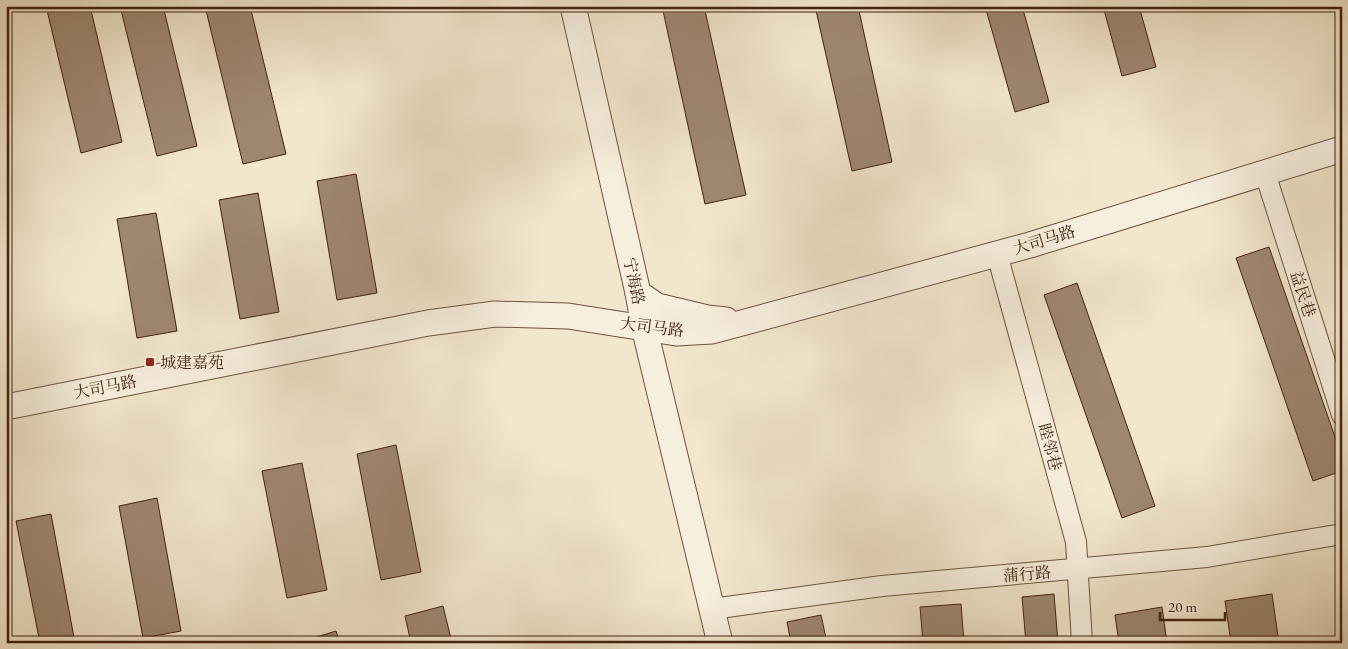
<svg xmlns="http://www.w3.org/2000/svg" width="1348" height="649" font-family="'EB Garamond','Noto Serif SC',serif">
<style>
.building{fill:#9e8771;stroke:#42210e}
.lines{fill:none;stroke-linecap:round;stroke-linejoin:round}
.minor-casing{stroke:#6e523e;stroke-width:22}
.tertiary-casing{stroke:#6e523e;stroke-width:27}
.minor{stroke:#f7efde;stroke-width:20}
.tertiary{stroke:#f7efde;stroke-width:25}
.poi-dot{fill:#8f2418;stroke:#f7efde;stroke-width:2}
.labels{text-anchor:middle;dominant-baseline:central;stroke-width:4;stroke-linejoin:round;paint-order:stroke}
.street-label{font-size:16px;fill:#42210e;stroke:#f7efde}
.poi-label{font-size:16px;fill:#42210e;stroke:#f7efde;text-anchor:start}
</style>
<rect width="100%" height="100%" fill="#f2e6cc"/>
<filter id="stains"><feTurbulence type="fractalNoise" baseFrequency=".004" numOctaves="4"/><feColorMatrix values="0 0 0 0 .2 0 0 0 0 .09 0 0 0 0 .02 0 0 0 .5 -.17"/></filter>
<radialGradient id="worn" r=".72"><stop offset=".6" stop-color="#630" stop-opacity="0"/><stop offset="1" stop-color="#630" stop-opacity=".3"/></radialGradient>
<g class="building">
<path d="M46,6H90L122,142L81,153Z"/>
<path d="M120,6H163L197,146L157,156Z"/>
<path d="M205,6H250L286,154L243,164Z"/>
<path d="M662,6H704L746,195L705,204Z"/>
<path d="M815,6H858L892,162L852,171Z"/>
<path d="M985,6H1022L1049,102L1015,112Z"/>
<path d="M1103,6H1139L1156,67L1122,76Z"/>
<path d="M356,174L377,293L337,300L317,181Z"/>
<path d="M258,193L279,312L240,319L219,200Z"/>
<path d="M156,213L177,331L137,338L117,219Z"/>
<path d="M1269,247L1342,457V471L1313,481L1236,258Z"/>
<path d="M1077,283L1155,506L1122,518L1044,295Z"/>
<path d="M396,445L421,572L381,580L357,454Z"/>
<path d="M302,463L327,590L287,598L262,471Z"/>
<path d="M157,498L181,631L143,638L119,506Z"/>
<path d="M51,514L75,643H40L16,521Z"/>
<path d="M1054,594L1058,643H1026L1022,597Z"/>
<path d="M1272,594L1279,643H1231L1225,601Z"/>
<path d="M961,604L964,643H923L920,607Z"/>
<path d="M443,606L452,643H411L405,616Z"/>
<path d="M1162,607L1167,643H1119L1115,615Z"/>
<path d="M821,615L827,643H791L787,622Z"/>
<path d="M336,631L340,643H297Z"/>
</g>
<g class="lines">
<g class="minor-casing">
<g id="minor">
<path d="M1265,173L1342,415"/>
<path d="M997,254L1076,542L1082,643"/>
<path d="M712,609L882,586L1207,557L1342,534"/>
</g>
</g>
<g class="tertiary-casing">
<g id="tertiary">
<path d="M573,6L638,293L644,327L720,643"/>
<path d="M638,293L657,306L707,318L726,320"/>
<path d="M6,407L428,323L495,314L568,316L676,333L712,331L1030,245L1342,149"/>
</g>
</g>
<use href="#minor" class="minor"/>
<use href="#tertiary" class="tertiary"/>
</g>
<rect class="poi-dot" x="145" y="357" width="10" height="10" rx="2.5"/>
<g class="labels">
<g class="street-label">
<text transform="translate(1044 240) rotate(-17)">大司马路</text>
<text transform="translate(634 281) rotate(78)">宁海路</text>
<text transform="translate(1303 294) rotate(72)">益民巷</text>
<text transform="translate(652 327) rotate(7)">大司马路</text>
<text transform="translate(105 387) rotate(-11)">大司马路</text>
<text transform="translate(1050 447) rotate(75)">睦邻巷</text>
<text transform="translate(1027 574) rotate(-5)">蒲行路</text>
</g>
<g class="poi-label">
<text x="160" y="362">城建嘉苑</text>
</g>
</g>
<rect width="1348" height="649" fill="none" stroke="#f2e6cc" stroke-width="25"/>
<rect x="8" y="8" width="1333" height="634" fill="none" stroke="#42210e" stroke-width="2.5"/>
<rect x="12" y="12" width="1323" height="624" fill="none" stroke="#42210e"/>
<path d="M1160 612v8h65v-8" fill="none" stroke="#42210e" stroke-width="2.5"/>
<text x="1168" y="612" font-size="15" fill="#42210e" stroke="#f7efde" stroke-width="4" paint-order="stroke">20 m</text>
<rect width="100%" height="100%" filter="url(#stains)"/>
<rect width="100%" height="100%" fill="url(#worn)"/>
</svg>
